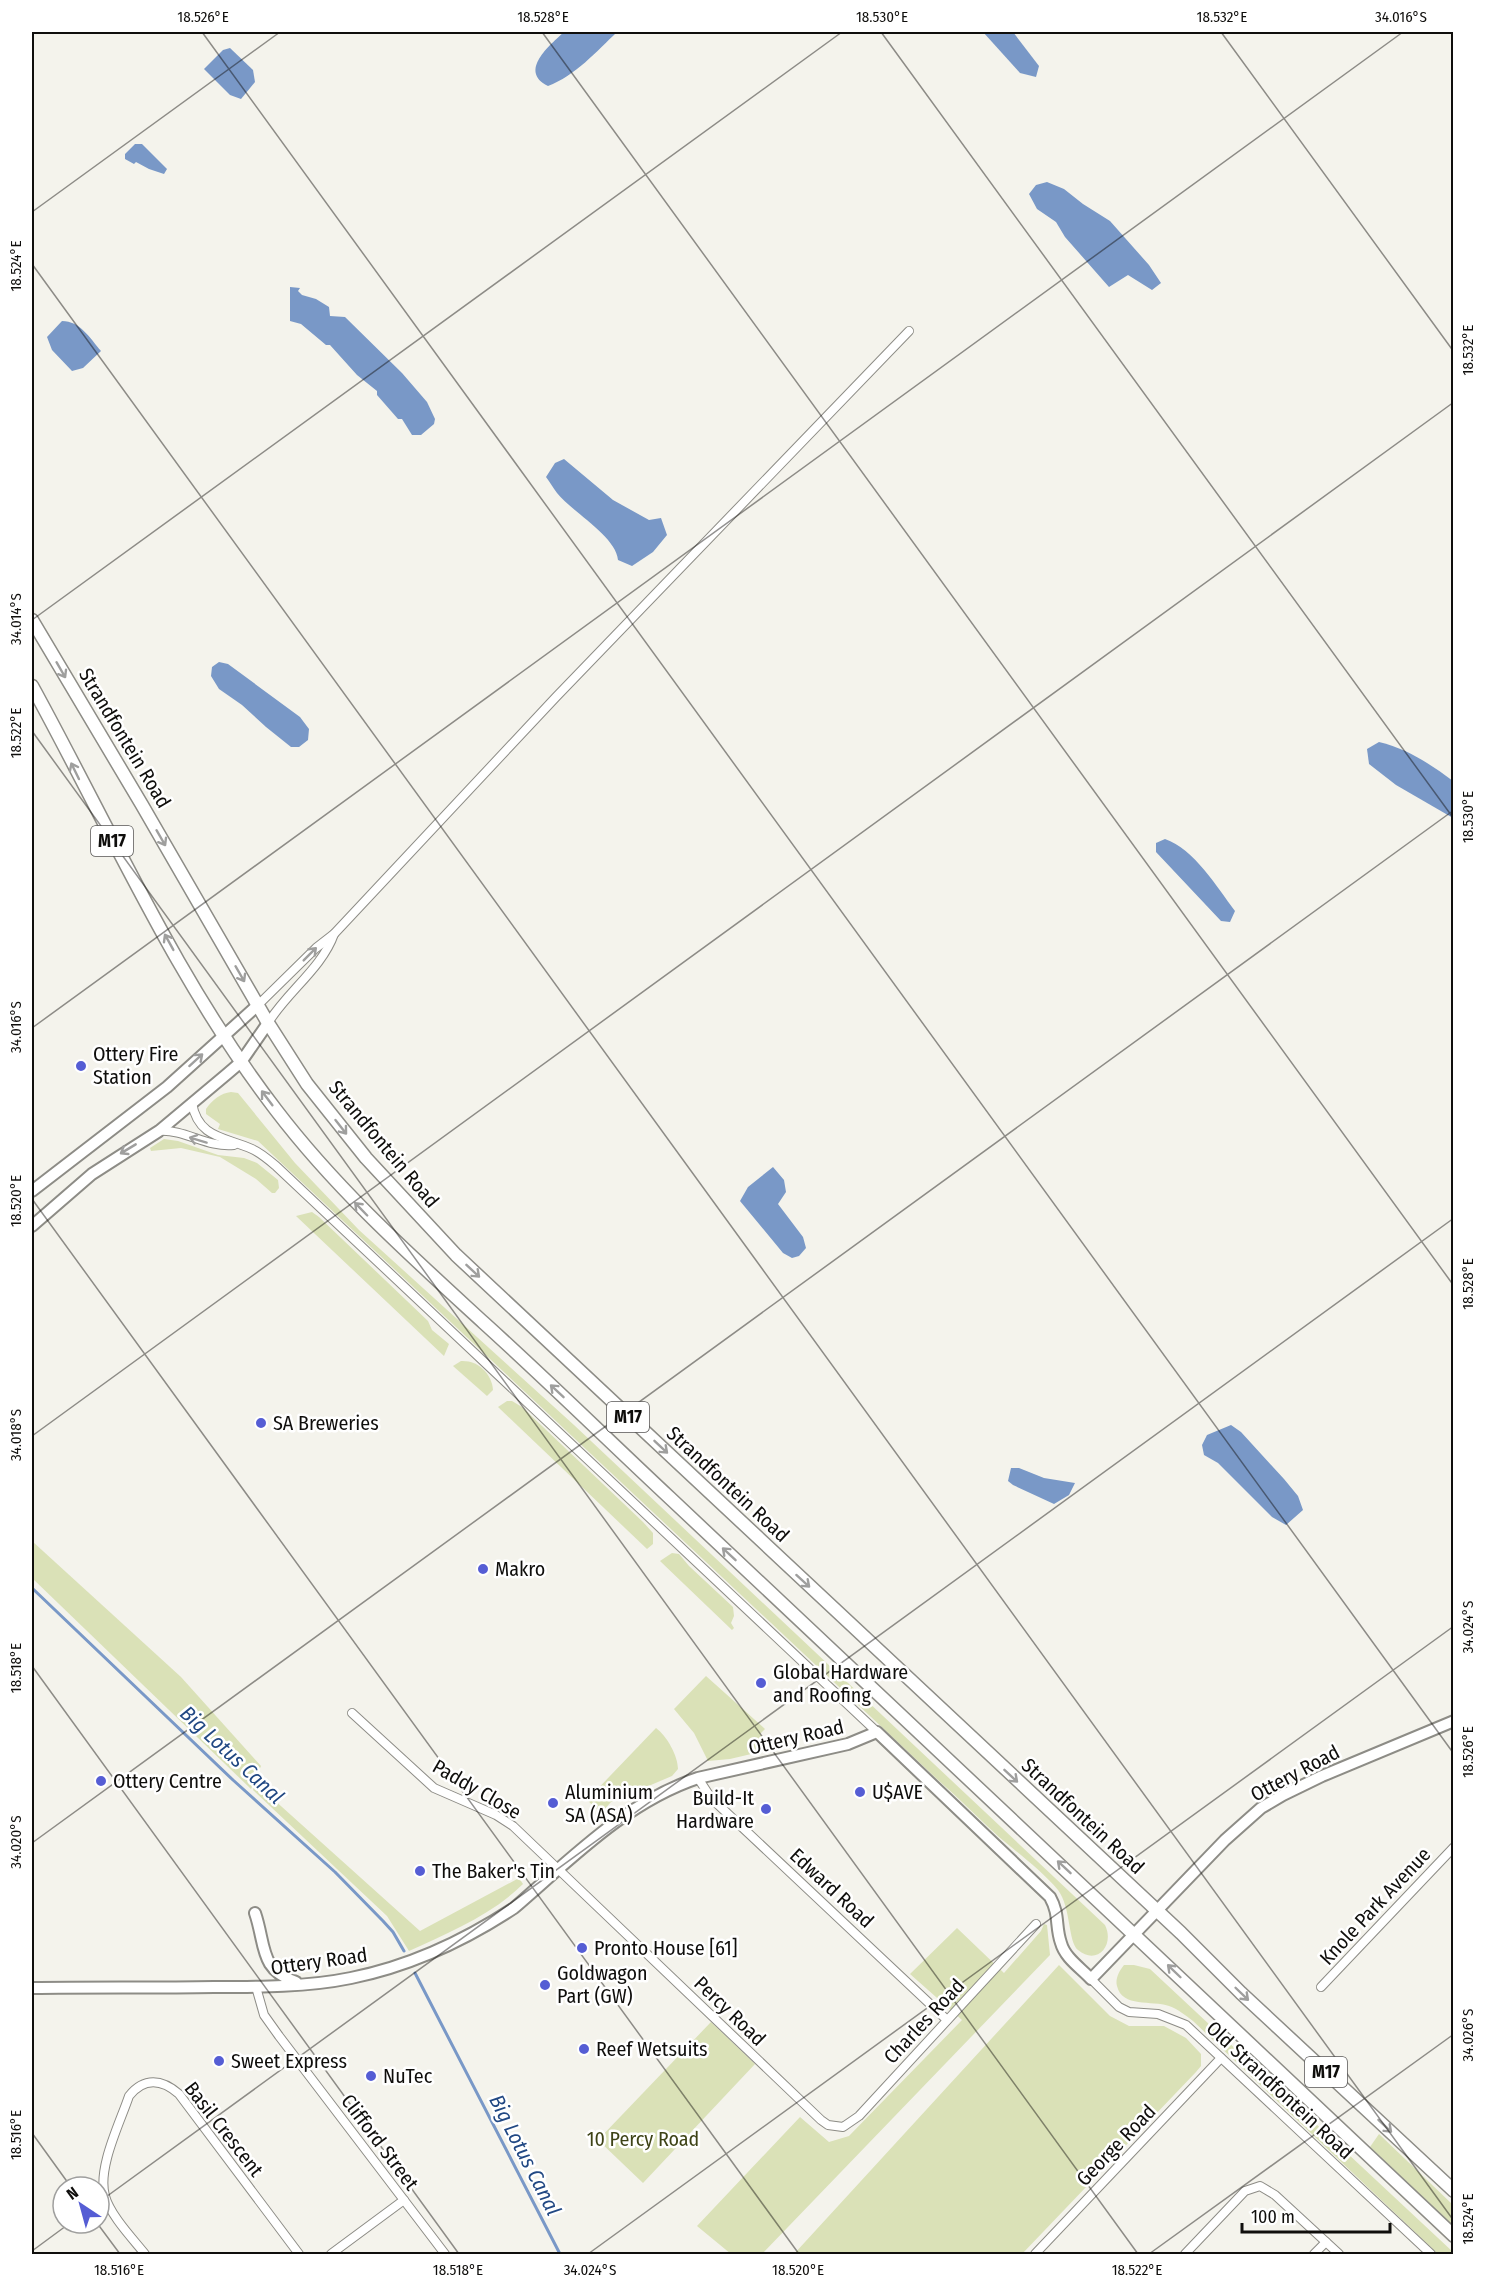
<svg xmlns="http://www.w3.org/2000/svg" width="1485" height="2286" font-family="'Fira Sans Condensed',sans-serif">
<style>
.green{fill:#dae1b7}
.water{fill:#7998c7}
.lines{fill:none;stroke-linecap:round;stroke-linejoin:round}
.stream{stroke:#7998c7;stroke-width:3}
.street-casing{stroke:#8d8c86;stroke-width:10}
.secondary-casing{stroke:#8d8c86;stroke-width:14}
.primary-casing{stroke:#8d8c86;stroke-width:15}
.street{stroke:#fff;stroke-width:8}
.secondary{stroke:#fff;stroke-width:10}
.primary{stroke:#fff;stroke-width:12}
.oneway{stroke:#9f9f9e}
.ticks{fill:none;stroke:#0f0e0c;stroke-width:1.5;stroke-opacity:0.45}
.poi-dot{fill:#555dd4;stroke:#fff;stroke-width:2}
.labels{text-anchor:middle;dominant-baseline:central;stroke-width:5;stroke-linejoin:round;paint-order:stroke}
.shield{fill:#fff;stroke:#575655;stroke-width:1.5}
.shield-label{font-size:18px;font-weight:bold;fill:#0f0e0c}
.street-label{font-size:20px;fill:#0f0e0c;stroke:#fff}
.poi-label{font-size:20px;fill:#0f0e0c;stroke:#fff;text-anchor:start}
.park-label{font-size:20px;fill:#3e4317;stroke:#fff}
.water-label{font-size:21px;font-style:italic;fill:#214883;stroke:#fff}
.neatline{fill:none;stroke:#0f0e0c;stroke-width:2}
.ticks-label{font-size:15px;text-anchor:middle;fill:#0f0e0c}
</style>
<rect width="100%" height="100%" fill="#f4f3ec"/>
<g class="green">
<path d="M231,1092L238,1093L295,1163L359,1230L574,1425L1105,1925C1115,1945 1097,1966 1078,1950C1068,1942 1071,1907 1058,1890C1041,1870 1019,1854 999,1837C979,1819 959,1798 938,1780L258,1141L218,1129L220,1124L206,1114V1109C212,1100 221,1093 231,1092Z"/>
<path d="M164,1139L178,1141L218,1155L244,1158L257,1163L278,1180L279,1188L275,1193H272L256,1179L220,1157L181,1148L151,1151L150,1148Z"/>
<path d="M312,1212L319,1217L428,1321L432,1330L449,1344L444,1356L296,1216Z"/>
<path d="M461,1361C478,1360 492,1374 493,1390L487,1396L453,1366Z"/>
<path d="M507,1401H512L522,1407L643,1522L653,1533V1544L647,1549L498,1407Z"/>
<path d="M32,1541L181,1677L261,1766L251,1789L32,1578Z"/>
<path d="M672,1553L679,1554L689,1566L733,1607L734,1616L731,1623L734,1628L732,1630L660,1561Z"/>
<path d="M706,1676L765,1729L760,1734L772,1749L730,1759L708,1761L694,1733L674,1709Z"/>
<path d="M656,1728C667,1736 678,1756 678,1769L672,1776L611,1802L601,1813L587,1800Z"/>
<path d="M256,1782L262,1789L420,1931L519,1878L523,1884C492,1915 448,1933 409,1951L387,1916L253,1790Z"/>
<path d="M1044,1924L1047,1925L1050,1955L762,2254H731L697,2226L800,2117L829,2142L849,2136L962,2020L910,1974L957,1928L1004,1973L1041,1931Z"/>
<path d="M1059,1965L1110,2016L1129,2026H1164L1186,2038L1201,2054V2066L1196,2072L1022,2254H794Z"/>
<path d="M1124,1965H1134L1150,1969L1453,2252V2254H1438L1193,2021C1185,2015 1178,2009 1169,2006C1152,2000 1122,2008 1117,1986C1115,1979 1119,1971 1124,1965Z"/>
<path d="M711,2022L755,2064L643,2183L598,2140Z"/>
<path d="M1379,2134L1453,2205V2226L1370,2147Z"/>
</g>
<g class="water">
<path d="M564,32H617C597,51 575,76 548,86C518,71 550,45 564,32Z"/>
<path d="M983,32H1013L1039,66L1036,77L1020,73Z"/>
<path d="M230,48L253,70L255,82L241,99L230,95L204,69L223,50Z"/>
<path d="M135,144H142L167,169L164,174L149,169L136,162L134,164L125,159V154Z"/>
<path d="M1047,182L1064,189L1083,204L1110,221L1149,265L1161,283L1152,290L1128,275L1109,287L1065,237L1056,222L1037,209L1029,194L1036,185Z"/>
<path d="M290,287L300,288L298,291L302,295L316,299L329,307L330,316L345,317L402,373L427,402L435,419L434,424L421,435H412L402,419H398L377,395V391L357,375L330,345H326L301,324L290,321Z"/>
<path d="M62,321C80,321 90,338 101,351L83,368L72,371L52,350L47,337Z"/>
<path d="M564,459L613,500L649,520L661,518L667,535L653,552L632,566L618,560C616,536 572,512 557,493C553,488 550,482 546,477L555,463Z"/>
<path d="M219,662L228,664L300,717L309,729L308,740L299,747H291L266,727L242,705L219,689L211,676L212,667Z"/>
<path d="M1379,742C1408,749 1430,764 1453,781V818L1396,785L1369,764L1367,749Z"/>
<path d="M1165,839C1194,849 1217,887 1235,911L1230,922L1221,921L1156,852V843Z"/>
<path d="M773,1167L784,1180L786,1192L778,1204L803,1237L806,1248L799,1256L792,1258L783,1253L740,1201L748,1187Z"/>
<path d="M1231,1425L1241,1432L1284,1479L1298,1496L1303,1510L1286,1525L1272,1517L1218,1463L1204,1455L1202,1445L1207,1435Z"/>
<path d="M1011,1468H1019L1044,1478L1075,1483L1069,1495L1054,1504L1013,1485L1008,1481Z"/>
</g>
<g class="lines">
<g class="stream">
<path d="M32,1588L233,1780L335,1872L383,1921L393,1932L404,1951"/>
<path d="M415,1973L560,2254"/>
</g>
<g class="street-casing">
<g id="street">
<path d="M258,1005L316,948L334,934L556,697L909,331"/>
<path d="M268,1023C287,992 322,968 334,934"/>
<path d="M192,1103C198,1138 225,1137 252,1149C261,1153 269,1160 276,1166L877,1732"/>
<path d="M159,1131C185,1129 207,1148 234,1145"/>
<path d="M352,1713L434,1788L496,1815L513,1826L821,2120L828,2125L843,2127L859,2116L1036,1924"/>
<path d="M698,1778L711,1798L947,2020"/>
<path d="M1091,1979L1119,2007L1129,2012L1158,2014L1186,2025L1431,2254"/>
<path d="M256,1987L264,2015L279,2036L445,2254"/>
<path d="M1321,1987L1454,1847"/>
<path d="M145,2254C133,2239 110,2215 105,2196C97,2168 120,2123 129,2096C144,2077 162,2079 179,2094L299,2254"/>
<path d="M331,2254L404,2200"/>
<path d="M1035,2254L1221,2058"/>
<path d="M1185,2254L1245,2191L1260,2186L1275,2195L1339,2254"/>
<path d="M1314,2254L1326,2242"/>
</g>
</g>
<g class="secondary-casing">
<g id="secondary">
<path d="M32,1191L167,1087L258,1005"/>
<path d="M32,1226L92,1174L159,1131L227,1074L241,1062L268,1023"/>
<path d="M255,1913C266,1945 259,1970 296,1982"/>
<path d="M32,1988C92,1987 153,1988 214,1987C260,1987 307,1987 351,1978C410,1966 464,1941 514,1908C571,1859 626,1802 698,1778L848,1744L877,1732L1050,1897C1060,1915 1055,1926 1061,1943C1065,1958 1081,1968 1091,1979L1225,1840L1261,1808L1283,1795L1322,1776L1454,1721"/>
</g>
</g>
<g class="primary-casing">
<g id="primary">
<path d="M32,620L142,805L268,1023L307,1084L366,1158L456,1255L1181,1933L1241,1993L1454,2191"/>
<path d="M32,686C110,828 176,980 276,1110C337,1190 410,1255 484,1323C547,1380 608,1440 670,1498C930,1745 1193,1989 1454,2236"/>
</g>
</g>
<use href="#street" class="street"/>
<use href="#secondary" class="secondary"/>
<use href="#primary" class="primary"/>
</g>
<defs><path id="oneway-shaft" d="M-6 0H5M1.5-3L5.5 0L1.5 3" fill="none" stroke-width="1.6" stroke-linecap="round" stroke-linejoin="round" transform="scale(1.5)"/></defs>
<g class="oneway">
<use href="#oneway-shaft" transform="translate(61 670) rotate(60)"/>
<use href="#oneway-shaft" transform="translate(75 771) rotate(-116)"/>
<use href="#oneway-shaft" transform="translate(161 838) rotate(60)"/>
<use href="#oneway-shaft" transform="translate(169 942) rotate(-119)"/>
<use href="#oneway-shaft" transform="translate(310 954) rotate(-45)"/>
<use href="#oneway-shaft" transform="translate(240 974) rotate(60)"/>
<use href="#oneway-shaft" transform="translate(196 1060) rotate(-42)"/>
<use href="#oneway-shaft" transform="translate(267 1098) rotate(-127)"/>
<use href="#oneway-shaft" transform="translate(341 1127) rotate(52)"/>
<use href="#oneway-shaft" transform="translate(198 1140) rotate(-163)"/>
<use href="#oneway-shaft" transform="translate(128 1149) rotate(149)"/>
<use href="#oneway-shaft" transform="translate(361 1209) rotate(-134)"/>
<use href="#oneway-shaft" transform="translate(473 1271) rotate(43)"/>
<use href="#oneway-shaft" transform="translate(557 1391) rotate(-137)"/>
<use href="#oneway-shaft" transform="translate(661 1447) rotate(43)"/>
<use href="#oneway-shaft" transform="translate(729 1554) rotate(-137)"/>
<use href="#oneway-shaft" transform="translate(803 1581) rotate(42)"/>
<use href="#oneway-shaft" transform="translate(1011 1776) rotate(43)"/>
<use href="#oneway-shaft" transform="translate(1064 1867) rotate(-137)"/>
<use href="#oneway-shaft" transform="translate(1174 1971) rotate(-136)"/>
<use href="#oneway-shaft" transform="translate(1242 1994) rotate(44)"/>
<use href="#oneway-shaft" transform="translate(1385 2126) rotate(43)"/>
</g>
<path class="ticks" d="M202,32L1454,1754M542,32L1454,1286M881,32L1454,819M1221,32L1454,352M32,212L280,32M32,264L1454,2221M32,620L842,32M32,731L1138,2254M32,1028L1403,32M32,1199L799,2254M32,1436L1454,402M32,1666L459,2254M32,1843L1454,810M32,2133L71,2187M99,2202L1454,1218M97,2223L120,2254M32,2251L70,2223M588,2254L1454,1626M1149,2254L1454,2034"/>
<g class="poi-dot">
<circle cx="81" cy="1066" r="6"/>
<circle cx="261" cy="1423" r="6"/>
<circle cx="483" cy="1569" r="6"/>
<circle cx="761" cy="1683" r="6"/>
<circle cx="101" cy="1781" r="6"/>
<circle cx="860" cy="1792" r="6"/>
<circle cx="553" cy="1803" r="6"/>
<circle cx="766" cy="1809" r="6"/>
<circle cx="420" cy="1871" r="6"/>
<circle cx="582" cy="1948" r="6"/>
<circle cx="545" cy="1985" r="6"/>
<circle cx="584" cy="2049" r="6"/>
<circle cx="219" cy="2061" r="6"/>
<circle cx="371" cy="2076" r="6"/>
</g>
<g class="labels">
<g class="shield">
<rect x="91" y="826" width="42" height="30" rx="4.5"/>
<rect x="607" y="1402" width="42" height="30" rx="4.5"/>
<rect x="1305" y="2057" width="42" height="30" rx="4.5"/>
</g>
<g class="shield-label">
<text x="112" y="841">M17</text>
<text x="628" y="1417">M17</text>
<text x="1326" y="2072">M17</text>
</g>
<g class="street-label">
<text transform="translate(125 738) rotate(59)">Strandfontein Road</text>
<text transform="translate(384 1144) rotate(50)">Strandfontein Road</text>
<text transform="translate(728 1484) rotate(43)">Strandfontein Road</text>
<text transform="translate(796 1737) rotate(-13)">Ottery Road</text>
<text transform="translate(1295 1773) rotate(-28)">Ottery Road</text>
<text transform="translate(477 1789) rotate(30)">Paddy Close</text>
<text transform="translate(1083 1816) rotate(43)">Strandfontein Road</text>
<text transform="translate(832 1888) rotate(43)">Edward Road</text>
<text transform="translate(1375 1906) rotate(-47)">Knole Park Avenue</text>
<text transform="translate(319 1961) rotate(-8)">Ottery Road</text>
<text transform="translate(730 2011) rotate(44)">Percy Road</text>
<text transform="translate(924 2021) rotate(-47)">Charles Road</text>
<text transform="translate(1280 2090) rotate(43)">Old Strandfontein Road</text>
<text transform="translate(224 2129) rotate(52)">Basil Crescent</text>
<text transform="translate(380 2142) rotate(53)">Clifford Street</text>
<text transform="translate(1116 2145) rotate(-46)">George Road</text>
</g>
<g class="poi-label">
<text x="93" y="1054">Ottery Fire<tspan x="93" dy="23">Station</tspan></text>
<text x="273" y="1423">SA Breweries</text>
<text x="495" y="1569">Makro</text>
<text x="773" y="1672">Global Hardware<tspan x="773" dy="23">and Roofing</tspan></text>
<text x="113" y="1781">Ottery Centre</text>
<text x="565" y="1792">Aluminium<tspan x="565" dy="23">SA (ASA)</tspan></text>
<text x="872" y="1792">U$AVE</text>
<text x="754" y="1798" text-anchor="end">Build-It<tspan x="754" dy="23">Hardware</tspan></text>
<text x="432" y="1871">The Baker's Tin</text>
<text x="594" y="1948">Pronto House [61]</text>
<text x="557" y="1973">Goldwagon<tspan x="557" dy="23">Part (GW)</tspan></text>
<text x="596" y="2049">Reef Wetsuits</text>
<text x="231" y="2061">Sweet Express</text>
<text x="383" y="2076">NuTec</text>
</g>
<g class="park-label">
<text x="643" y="2139">10 Percy Road</text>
</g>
<g class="water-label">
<text transform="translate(232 1755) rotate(43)">Big Lotus Canal</text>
<text transform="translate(525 2155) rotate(63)">Big Lotus Canal</text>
</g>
</g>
<rect width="1485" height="2286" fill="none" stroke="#ffffff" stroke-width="66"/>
<g transform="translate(81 2205) rotate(324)"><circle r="28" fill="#ffffff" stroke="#9f9f9e" stroke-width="1.5"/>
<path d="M0-4.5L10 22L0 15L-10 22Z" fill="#555dd4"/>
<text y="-9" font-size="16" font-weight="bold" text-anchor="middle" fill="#0f0e0c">N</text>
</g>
<path d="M1242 2223v9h148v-9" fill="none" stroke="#0f0e0c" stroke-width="3"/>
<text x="1251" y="2223" font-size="18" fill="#0f0e0c" stroke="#ffffff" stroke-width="4.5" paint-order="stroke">100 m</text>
<rect x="33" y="33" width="1419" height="2220" class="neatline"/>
<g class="ticks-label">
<text x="203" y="22">18.526°E</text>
<text x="543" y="22">18.528°E</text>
<text x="882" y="22">18.530°E</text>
<text x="1222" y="22">18.532°E</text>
<text x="1401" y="22">34.016°S</text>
<text transform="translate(16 266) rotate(-90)" y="5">18.524°E</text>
<text transform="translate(1468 350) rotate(-90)" y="5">18.532°E</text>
<text transform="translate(16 619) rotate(-90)" y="5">34.014°S</text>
<text transform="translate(16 733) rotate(-90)" y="5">18.522°E</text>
<text transform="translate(1468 817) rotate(-90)" y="5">18.530°E</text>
<text transform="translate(16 1027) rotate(-90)" y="5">34.016°S</text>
<text transform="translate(16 1201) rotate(-90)" y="5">18.520°E</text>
<text transform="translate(1468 1284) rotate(-90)" y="5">18.528°E</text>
<text transform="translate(16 1435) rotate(-90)" y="5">34.018°S</text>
<text transform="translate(1468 1627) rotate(-90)" y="5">34.024°S</text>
<text transform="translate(16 1668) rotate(-90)" y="5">18.518°E</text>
<text transform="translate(1468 1752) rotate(-90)" y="5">18.526°E</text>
<text transform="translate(16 1842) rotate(-90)" y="5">34.020°S</text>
<text transform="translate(1468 2035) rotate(-90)" y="5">34.026°S</text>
<text transform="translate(16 2135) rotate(-90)" y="5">18.516°E</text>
<text transform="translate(1468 2219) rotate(-90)" y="5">18.524°E</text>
<text x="119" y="2275">18.516°E</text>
<text x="458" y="2275">18.518°E</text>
<text x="590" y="2275">34.024°S</text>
<text x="798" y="2275">18.520°E</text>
<text x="1137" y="2275">18.522°E</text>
</g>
</svg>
